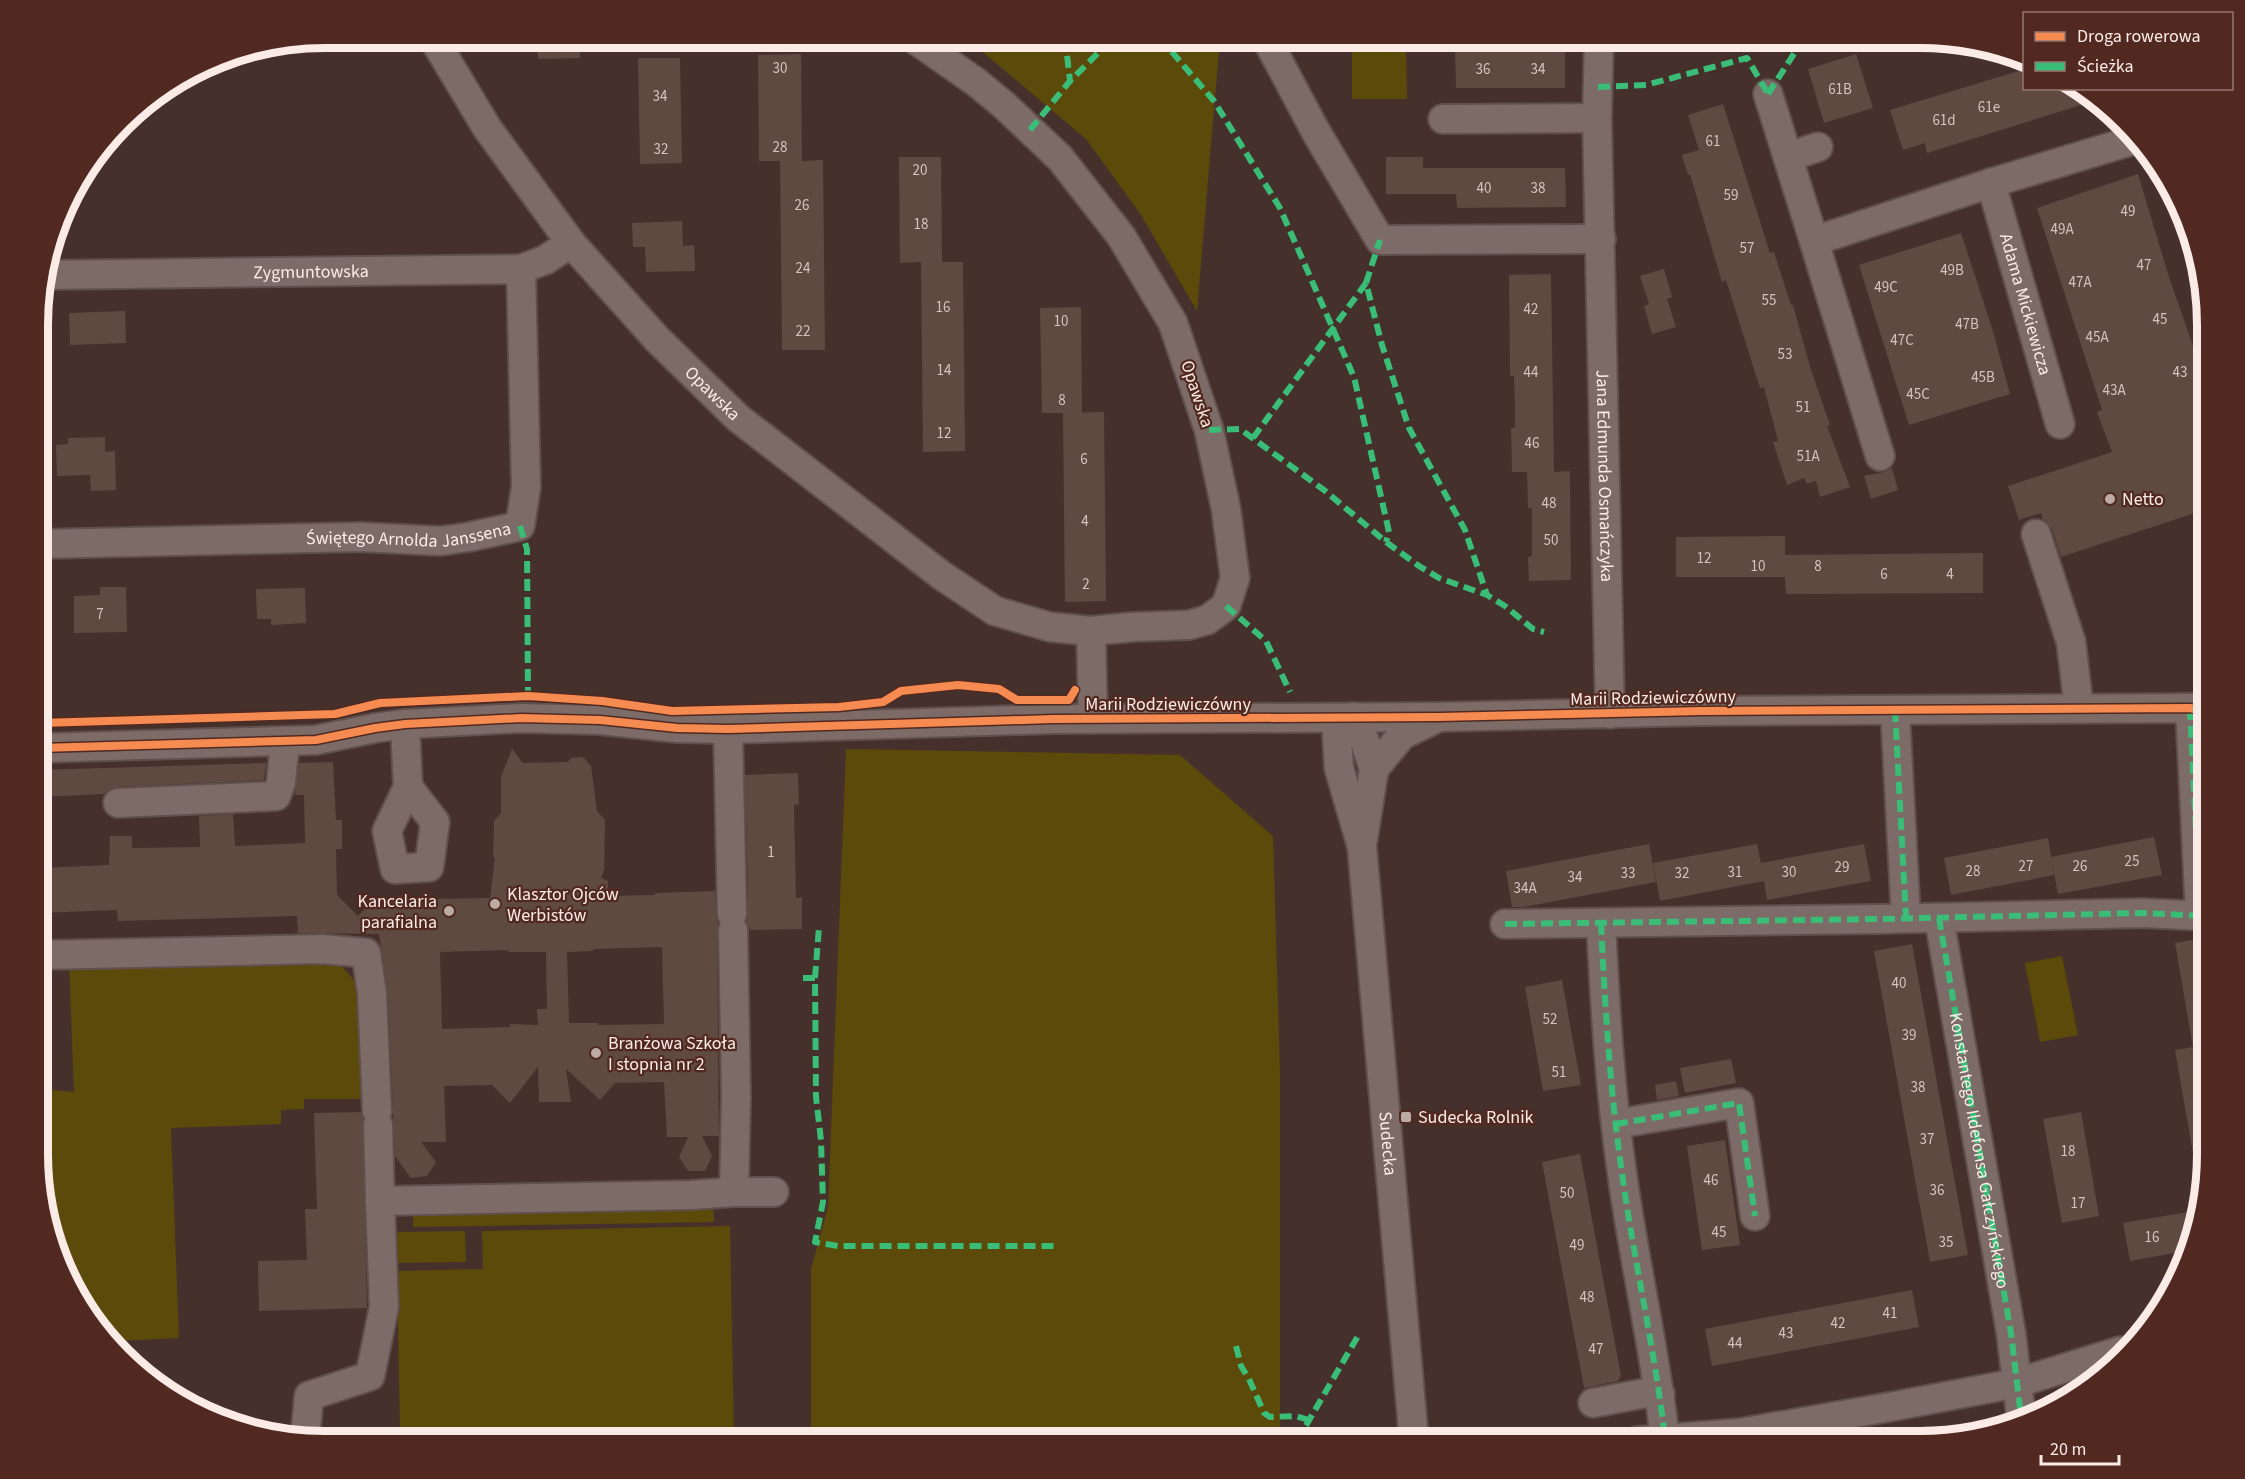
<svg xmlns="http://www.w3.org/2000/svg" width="2245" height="1479" font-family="'Source Sans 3',sans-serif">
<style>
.green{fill:#5c4a0a}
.building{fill:#5e4a40;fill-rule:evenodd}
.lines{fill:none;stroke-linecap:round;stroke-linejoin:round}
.minor-casing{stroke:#604f4c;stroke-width:32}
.minor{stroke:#7c6b67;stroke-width:28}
.quiet{stroke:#3abd76;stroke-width:6;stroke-dasharray:12 6;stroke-linecap:butt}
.cycleway-casing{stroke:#512920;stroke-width:11}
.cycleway{stroke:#f68b52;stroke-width:8}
.poi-dot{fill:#bcaaa5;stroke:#512920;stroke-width:2}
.labels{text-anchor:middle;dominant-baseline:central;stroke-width:4.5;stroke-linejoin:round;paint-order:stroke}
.number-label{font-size:15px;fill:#d4c3bd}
.street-label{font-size:18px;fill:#fbebe7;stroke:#512920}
.poi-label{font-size:18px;fill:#fbebe7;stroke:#512920;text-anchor:start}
.rim{fill:none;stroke:#fbebe7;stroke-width:8}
</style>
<rect width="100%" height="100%" fill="#46302b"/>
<g class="green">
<path d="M966,38H1220L1197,311L1141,215L1086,139Z"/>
<path d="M1406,48L1407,99H1352V49Z"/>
<path d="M846,749L1180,755L1273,836L1280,1070V1441H811V1269L828,1207Z"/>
<path d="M233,956L340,964L363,991L364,1099H304V1109L281,1110V1124L171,1128L179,1338L116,1341L76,1298L40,1192V1089L74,1092L69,961Z"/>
<path d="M2062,956L2078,1035L2040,1042L2025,963Z"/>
<path d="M713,1203L714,1222L413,1227V1208Z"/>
<path d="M730,1226L734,1436L610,1438L609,1428L400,1434L397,1271L483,1269L482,1231Z"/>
<path d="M465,1231L466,1262L396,1263V1232Z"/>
</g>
<g class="building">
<path d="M537,38H580V58L538,59Z"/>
<path d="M1455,48L1565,49V88H1456Z"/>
<path d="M801,54L802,161L823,160L825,350H782L780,161H759L758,55Z"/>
<path d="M1856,54L1873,108L1824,123L1808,69Z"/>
<path d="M638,58H680L682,163L640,164Z"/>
<path d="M2025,69V88H2082L2094,101L1927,153L1925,143L1903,150L1890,110Z"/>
<path d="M1723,104L1770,253L1774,252L1791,305H1793L1811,370L1830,425L1827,426L1850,487L1820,497L1816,481L1807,484L1804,478L1787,485L1773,442L1778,441L1764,387L1760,388L1726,280L1722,282L1690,174L1688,175L1682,155L1699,150L1688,115Z"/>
<path d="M899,157H941L942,262H963L965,451L923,452L921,262L900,263Z"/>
<path d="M1386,157H1423V168H1565L1566,207L1457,208L1456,194H1386Z"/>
<path d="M2138,174L2169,277L2207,386V509L2061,557L2052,529L2043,520L2041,513L2019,520L2008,486L2112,452L2097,412L2102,410L2037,208Z"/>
<path d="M682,221L683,246L694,245L695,271L646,272L645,247H633L632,223Z"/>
<path d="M1961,233L1992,328L2010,394L1909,425L1859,265Z"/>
<path d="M1664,269L1672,297L1667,299L1676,327L1652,334L1644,306L1649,304L1640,276Z"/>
<path d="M1551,274L1554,472L1570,471L1571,580L1529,581L1528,557L1532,556V508H1528L1527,472H1512L1511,428H1515V406L1514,376H1510L1509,275Z"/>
<path d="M1081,307L1082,413H1042L1040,308Z"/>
<path d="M125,311L126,343L70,345L69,313Z"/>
<path d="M1104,412L1106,601L1065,602L1063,413Z"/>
<path d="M105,437V452L115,451L116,490L91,491L90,475L57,476L56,445L68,444V438Z"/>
<path d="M1892,468L1898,490L1871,499L1864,476L1884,472Z"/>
<path d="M1785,536V555L1983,553V593L1786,594L1785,577H1676V537Z"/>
<path d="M100,587H126L127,632L74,633V596L100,595Z"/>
<path d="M305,588L306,623L271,625V619H257L256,589Z"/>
<path d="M512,749L523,763L568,762L571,758L583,757L591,766L597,811L605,820L604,870L601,878L608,881V896L655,895V893L715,891L716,914L718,923L717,930L719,1136H702L712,1156L705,1171H688L679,1157L688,1137H667L664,1082L615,1083L600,1100L566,1069L571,1102H539L538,1067L510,1103L492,1085L444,1086L446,1142H421L436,1162L427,1176L411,1178L395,1156L388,992L379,934L298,933L297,916L118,921L117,910L40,913V868L109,865L110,836H132V848L200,847L199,816L233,814L235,846L305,843L304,795H295L299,763L333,762L336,820H342V849H336L337,895L358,916L374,900L490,898L495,857H493L494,821L501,813V777ZM662,947L664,1024L598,1025V1023H569L567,952L593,951L594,949ZM508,950L509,952H546L547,1009H537L538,1025L510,1024V1027L442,1029L440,952Z"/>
<path d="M266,763L264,780L117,787L110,789L104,794L40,797V770Z"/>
<path d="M798,773L799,804L794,805L796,898L802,897V929L750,930L747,921L748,889L745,775Z"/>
<path d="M2154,837L2162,875L2058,894L2051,857Z"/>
<path d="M2048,838L2054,875L1951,895L1944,858Z"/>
<path d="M1649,844L1656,882L1524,907H1512L1506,871Z"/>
<path d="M1757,844L1764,878L1761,863L1864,844L1871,881L1767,900L1764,881L1660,901L1653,863Z"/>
<path d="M2207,937V1170L2196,1171L2175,1050L2193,1047L2175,943Z"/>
<path d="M1912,944L1968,1255L1930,1262L1874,951Z"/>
<path d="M1562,980L1581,1085L1543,1091L1525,987Z"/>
<path d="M1731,1059L1736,1083L1685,1093L1680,1068Z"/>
<path d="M1676,1081L1679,1096L1657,1100L1655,1085Z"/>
<path d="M361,1112L363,1119L367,1308L259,1311L258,1261L307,1260L305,1209H317L314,1113Z"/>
<path d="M2081,1112L2099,1216L2062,1223L2043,1119Z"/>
<path d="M1725,1140L1740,1245L1702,1250L1687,1146Z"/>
<path d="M1580,1154L1621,1376L1618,1381L1584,1388L1542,1162Z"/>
<path d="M2200,1210L2191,1250L2130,1261L2123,1223Z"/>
<path d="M1912,1290L1919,1327L1712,1366L1705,1329Z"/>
</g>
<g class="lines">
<g class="minor-casing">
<g id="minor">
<path id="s1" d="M433,38L487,128L571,243L657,339L738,418L941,575L995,611L1050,627L1091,631L1132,627L1189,625L1207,620L1226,606L1235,578L1226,509L1209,430L1173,323L1121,236L1060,158L1005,106L976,82L913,38"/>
<path d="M1266,38L1316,132L1380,240L1601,239"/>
<path id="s2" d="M1599,38L1597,118L1610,714"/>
<path d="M1768,94L1814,241"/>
<path d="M1443,119L1597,118"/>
<path d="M1788,157L1818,147"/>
<path id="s3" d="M1991,183L2060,424"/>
<path id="s4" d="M44,275L521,269L545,260L571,243"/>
<path d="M1880,456L1814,241L1991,183L2131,141"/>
<path d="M2036,534L2071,642L2079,708"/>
<path id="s5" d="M40,544L360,537L441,541L469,537L520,526L526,487L521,269"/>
<path d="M1091,631L1093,719"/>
<path d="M2190,708L2200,915"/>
<path d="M1895,710L1906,918"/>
<path d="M1353,717L1364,739L1374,769L1363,839"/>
<path id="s6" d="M1336,718L1339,768L1362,847L1414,1441"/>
<path d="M405,724L408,787L387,831L395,869L429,867L435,822L408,787"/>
<path d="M728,729L732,914"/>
<path d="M40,748L316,740L375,728L405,724L521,718L600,720L677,728L728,729L1053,719L1439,717L1701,711L2190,708L2207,712"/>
<path d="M1374,769L1402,735L1433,720"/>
<path d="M118,803L276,796L281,783L285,741"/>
<path id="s7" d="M1939,918L2011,1333L2021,1416"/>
<path d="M1601,923C1605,1006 1610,1091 1622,1173C1634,1262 1655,1349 1665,1439"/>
<path d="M1505,924L1880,919L2142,913L2207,916"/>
<path d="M40,955L322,949L366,953L372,993L377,1111"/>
<path d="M1616,1124L1739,1103L1755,1216"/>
<path d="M378,1125L380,1201L691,1195L734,1192L736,1097L733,930"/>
<path d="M734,1192H774"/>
<path d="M1593,1403L1651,1392L1660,1394"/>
<path d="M305,1438L309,1396L370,1376L384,1307L380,1201"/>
<path d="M1638,1441L1740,1433L1895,1406L2017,1383L2120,1351"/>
</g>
</g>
<use href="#minor" class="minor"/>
<g class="quiet">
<path d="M1065,38L1070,81"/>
<path d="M1160,38L1214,101L1280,208L1354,377L1389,532L1386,542"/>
<path d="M1598,87L1646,85L1747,58L1768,94"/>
<path d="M1768,94L1799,46L1816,38"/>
<path d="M1030,130L1070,81L1113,38"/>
<path d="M1366,283L1380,240"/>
<path d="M1209,430L1240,429L1324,490L1386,542L1419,566L1439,578L1487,595L1505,606L1533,629L1544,632"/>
<path d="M1253,438L1366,283L1382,345L1409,428L1465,530L1487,595"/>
<path d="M520,526L527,549L528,696"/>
<path d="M1226,606L1266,641L1290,692"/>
<path d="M2190,708L2200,915"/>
<path d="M1895,710L1906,918"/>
<path d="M1939,918L2011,1333L2021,1416"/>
<path d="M1601,923C1605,1006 1610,1091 1622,1173C1634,1262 1655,1349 1665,1439"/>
<path d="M1505,924L1880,919L2142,913L2207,916"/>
<path d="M803,978H815L816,1097L821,1140L823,1202L815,1242L838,1246H1057"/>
<path d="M815,978L819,927"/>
<path d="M1616,1124L1739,1103L1755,1216"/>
<path d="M1236,1346L1241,1366L1249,1379L1264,1413L1270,1417L1296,1416L1309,1420"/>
<path d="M1297,1441L1358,1336"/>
</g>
<g class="cycleway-casing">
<g id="cycleway">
<path d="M40,723L335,714L380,703L528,696L602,701L672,711L839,707L883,702L901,691L958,685L999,689L1017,700H1069L1075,690"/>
<path d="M40,748L316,740L375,728L405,724L521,718L600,720L677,728L728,729L1053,719L1439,717L1701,711L2190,708L2207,712"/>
</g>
</g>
<use href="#cycleway" class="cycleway"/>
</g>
<g class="poi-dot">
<circle cx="2110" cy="499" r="6"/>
<circle cx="495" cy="904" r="6"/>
<circle cx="449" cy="911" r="6"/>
<circle cx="596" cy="1053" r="6"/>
<rect x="1400" y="1111" width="12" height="12" rx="3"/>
</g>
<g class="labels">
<g class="number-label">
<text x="780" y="68">30</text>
<text x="1483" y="69">36</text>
<text x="1538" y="69">34</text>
<text x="1840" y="89">61B</text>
<text x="660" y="96">34</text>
<text x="1989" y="107">61e</text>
<text x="1944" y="120">61d</text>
<text x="1713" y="141">61</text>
<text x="780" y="147">28</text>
<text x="661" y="149">32</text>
<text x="920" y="170">20</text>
<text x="1484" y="188">40</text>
<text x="1538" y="188">38</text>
<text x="1731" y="195">59</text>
<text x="802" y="205">26</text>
<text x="2128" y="211">49</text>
<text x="921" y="224">18</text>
<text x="2062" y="229">49A</text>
<text x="1747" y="248">57</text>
<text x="2144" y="265">47</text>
<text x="803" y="268">24</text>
<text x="1952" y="270">49B</text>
<text x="2080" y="282">47A</text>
<text x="1886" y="287">49C</text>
<text x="1769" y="300">55</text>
<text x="943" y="307">16</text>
<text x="1531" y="309">42</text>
<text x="2160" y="319">45</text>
<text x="1061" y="321">10</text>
<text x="1967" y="324">47B</text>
<text x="803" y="331">22</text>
<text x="2097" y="337">45A</text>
<text x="1902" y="340">47C</text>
<text x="1785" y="354">53</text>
<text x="944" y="370">14</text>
<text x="1531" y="372">44</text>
<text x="2180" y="372">43</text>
<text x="1983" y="377">45B</text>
<text x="2114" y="390">43A</text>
<text x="1918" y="394">45C</text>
<text x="1062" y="400">8</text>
<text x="1803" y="407">51</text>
<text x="944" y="433">12</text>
<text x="1532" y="443">46</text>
<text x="1808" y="456">51A</text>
<text x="1084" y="459">6</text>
<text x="1549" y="503">48</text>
<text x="1085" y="521">4</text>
<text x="1551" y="540">50</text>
<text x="1704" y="558">12</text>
<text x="1758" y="566">10</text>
<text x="1818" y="566">8</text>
<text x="1884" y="574">6</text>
<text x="1950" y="574">4</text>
<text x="1086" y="584">2</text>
<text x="100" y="614">7</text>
<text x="771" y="852">1</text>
<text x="2132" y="861">25</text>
<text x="2026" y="866">27</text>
<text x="2080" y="866">26</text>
<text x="1842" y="867">29</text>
<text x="1973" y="871">28</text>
<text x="1735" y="872">31</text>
<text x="1789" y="872">30</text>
<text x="1628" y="873">33</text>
<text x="1682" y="873">32</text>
<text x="1575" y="877">34</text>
<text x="1525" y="888">34A</text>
<text x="1899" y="983">40</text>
<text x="1550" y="1019">52</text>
<text x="1909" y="1035">39</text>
<text x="1559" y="1072">51</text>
<text x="1918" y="1087">38</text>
<text x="1927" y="1139">37</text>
<text x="2068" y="1151">18</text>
<text x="1711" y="1180">46</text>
<text x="1937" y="1190">36</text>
<text x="1567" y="1193">50</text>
<text x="2078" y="1203">17</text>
<text x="1719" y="1232">45</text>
<text x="2152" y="1237">16</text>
<text x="1946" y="1242">35</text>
<text x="1577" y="1245">49</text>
<text x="1587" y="1297">48</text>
<text x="1890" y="1313">41</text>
<text x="1838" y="1323">42</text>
<text x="1786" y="1333">43</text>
<text x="1735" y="1343">44</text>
<text x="1596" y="1349">47</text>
</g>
<g class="street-label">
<text stroke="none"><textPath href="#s4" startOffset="267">Zygmuntowska</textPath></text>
<text stroke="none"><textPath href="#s3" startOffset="126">Adama Mickiewicza</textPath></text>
<text stroke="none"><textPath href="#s1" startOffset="454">Opawska</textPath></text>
<text transform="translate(1197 394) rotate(72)">Opawska</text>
<text stroke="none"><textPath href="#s2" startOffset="438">Jana Edmunda Osmańczyka</textPath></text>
<text stroke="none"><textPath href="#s5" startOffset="369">Świętego Arnolda Janssena</textPath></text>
<text transform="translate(1653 698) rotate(-1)">Marii Rodziewiczówny</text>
<text x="1168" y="704">Marii Rodziewiczówny</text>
<text stroke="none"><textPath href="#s6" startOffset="430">Sudecka</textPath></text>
<text stroke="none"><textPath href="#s7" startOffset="236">Konstantego Ildefonsa Gałczyńskiego</textPath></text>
</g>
<g class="poi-label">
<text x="2122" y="499">Netto</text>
<text x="507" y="894">Klasztor Ojców<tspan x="507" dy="21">Werbistów</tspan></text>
<text x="437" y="901" text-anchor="end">Kancelaria<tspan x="437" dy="21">parafialna</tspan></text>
<text x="608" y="1043">Branżowa Szkoła<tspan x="608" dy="21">I stopnia nr 2</tspan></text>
<text x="1418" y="1117">Sudecka Rolnik</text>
</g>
</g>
<path d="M0 0H2245V1479H0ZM325 48H1920A277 277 0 0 1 2197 325V1154A277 277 0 0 1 1920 1431H325A277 277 0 0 1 48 1154V325A277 277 0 0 1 325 48Z" fill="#512920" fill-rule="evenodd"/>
<path class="rim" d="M325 48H1920A277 277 0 0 1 2197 325V1154A277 277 0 0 1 1920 1431H325A277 277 0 0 1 48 1154V325A277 277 0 0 1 325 48Z"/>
<rect x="2023" y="12" width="210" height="78" fill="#512920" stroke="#957770" stroke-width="1.5"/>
<rect x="2035" y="32" width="30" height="9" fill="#f68b52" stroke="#957770" stroke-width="1.5"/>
<text x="2077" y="42" font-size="18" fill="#fbebe7">Droga rowerowa</text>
<rect x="2035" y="62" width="30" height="9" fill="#3abd76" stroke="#957770" stroke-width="1.5"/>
<text x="2077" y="72" font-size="18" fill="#fbebe7">Ścieżka</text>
<path d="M2041 1455v9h78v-9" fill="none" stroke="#fbebe7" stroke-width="3"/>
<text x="2050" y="1455" font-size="18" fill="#fbebe7" stroke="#512920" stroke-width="4.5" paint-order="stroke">20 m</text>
</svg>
